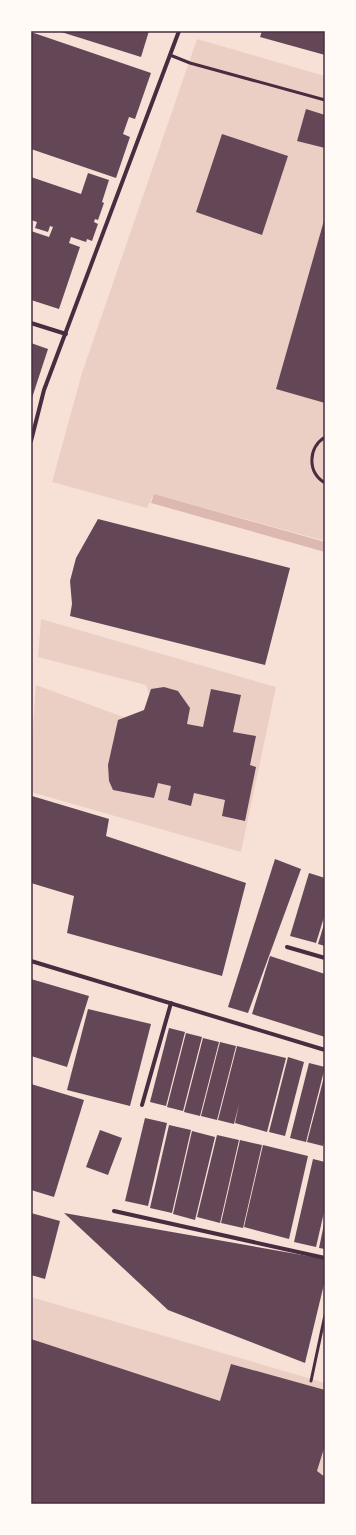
<svg xmlns="http://www.w3.org/2000/svg" width="356" height="1535" font-family="Quicksand,sans-serif">
<style>
.green{fill:#ebcfc5}
.water{fill:#dcb8b0}
.building{fill:#644757}
.lines{fill:none;stroke-linecap:round;stroke-linejoin:round}
.service{stroke:#4a2c40;stroke-width:3}
.minor{stroke:#4a2c40;stroke-width:4}
.neatline{fill:none;stroke:#4a2c40;stroke-width:1.5}
</style>
<rect width="100%" height="100%" fill="#f7e1d7"/>
<g class="green">
<path d="M197,39L325,76V541L154,494L147,508L52,482L82,373Z"/>
<path d="M41,619L276,687L241,852L31,792V751L36,685L134,721L152,703L146,685L38,657Z"/>
<path d="M31,1297L325,1383V1504H31Z"/>
</g>
<path class="water" d="M154,494L325,542V552L151,503Z"/>
<g class="building">
<path d="M58,31H149L141,57Z"/>
<path d="M262,31H325V55L260,37Z"/>
<path d="M31,32L151,73L135,119L129,117L123,134L130,137L116,178L31,149Z"/>
<path d="M306,109L325,115V148L297,141Z"/>
<path d="M222,134L288,156L262,235L196,212Z"/>
<path d="M88,173L109,180L102,202L104,203L98,220L95,219L94,222L98,224L92,241L87,239L86,242L71,237L69,243L80,247L59,309L31,300V231L49,237L53,227L50,226L48,232L35,228L37,222L31,220V177L81,194Z"/>
<path d="M325,217V403L276,389Z"/>
<path d="M31,343L48,349L31,401Z"/>
<path d="M98,519L290,568L265,665L70,616L72,604L70,581L76,558Z"/>
<path d="M164,687L178,691L190,708L187,724L203,727L211,689L241,695L233,732L256,736L250,765L256,767L245,821L222,816L225,800L194,793L191,806L168,800L171,786L158,783L154,798L113,790L109,781L108,765L118,720L144,710L151,689Z"/>
<path d="M32,796L109,819L106,836L246,883L222,976L67,933L74,896L31,883Z"/>
<path d="M275,859L301,869L248,1013L228,1007Z"/>
<path d="M309,873L325,878V914L316,943L290,936Z"/>
<path d="M325,921V946L318,944Z"/>
<path d="M270,956L325,974V1037L252,1014Z"/>
<path d="M31,979L89,996L67,1067L31,1056Z"/>
<path d="M88,1009L151,1024L130,1106L67,1090Z"/>
<path d="M169,1028L185,1032L166,1106L150,1102Z"/>
<path d="M186,1033L202,1037L183,1111L167,1107Z"/>
<path d="M203,1038L219,1042L200,1116L184,1112Z"/>
<path d="M220,1042L236,1046L217,1120L201,1116Z"/>
<path d="M237,1046L286,1058L267,1132L235,1123L239,1104L234,1124L218,1120Z"/>
<path d="M288,1057L304,1062L285,1136L269,1132Z"/>
<path d="M309,1063L325,1067L306,1142L290,1138Z"/>
<path d="M325,1073V1138L323,1146L307,1142Z"/>
<path d="M31,1084L84,1100L54,1197L31,1190Z"/>
<path d="M145,1118L167,1123L148,1206L125,1201Z"/>
<path d="M169,1125L191,1130L172,1213L150,1208Z"/>
<path d="M100,1130L122,1138L108,1175L86,1167Z"/>
<path d="M192,1131L215,1137L195,1220L173,1214Z"/>
<path d="M217,1135L239,1140L220,1223L197,1217Z"/>
<path d="M240,1140L262,1145L243,1228L221,1223Z"/>
<path d="M263,1145L308,1156L289,1239L244,1227Z"/>
<path d="M313,1159L325,1162V1208L316,1247L294,1242Z"/>
<path d="M31,1213L60,1221L45,1279L31,1275Z"/>
<path d="M64,1213L325,1259V1280L305,1363L168,1310Z"/>
<path d="M324,1224H325V1249L319,1248Z"/>
<path d="M31,1339L220,1401L231,1364L325,1390V1445L317,1471L325,1477V1504H31Z"/>
</g>
<g class="lines">
<g class="service">
<path d="M170,55L190,63L325,100"/>
<path d="M325,437C308,448 307,472 325,483"/>
<path d="M311,1381L325,1315"/>
</g>
<g class="minor">
<path d="M31,323L66,334"/>
<path d="M31,441L44,390L179,31"/>
<path d="M287,947L325,958"/>
<path d="M31,961L325,1050"/>
<path d="M142,1105L171,1003"/>
<path d="M114,1211L325,1258"/>
</g>
</g>
<rect width="356" height="1535" fill="none" stroke="#fffaf5" stroke-width="64"/>
<rect x="32" y="32" width="292" height="1471" class="neatline"/>
</svg>
